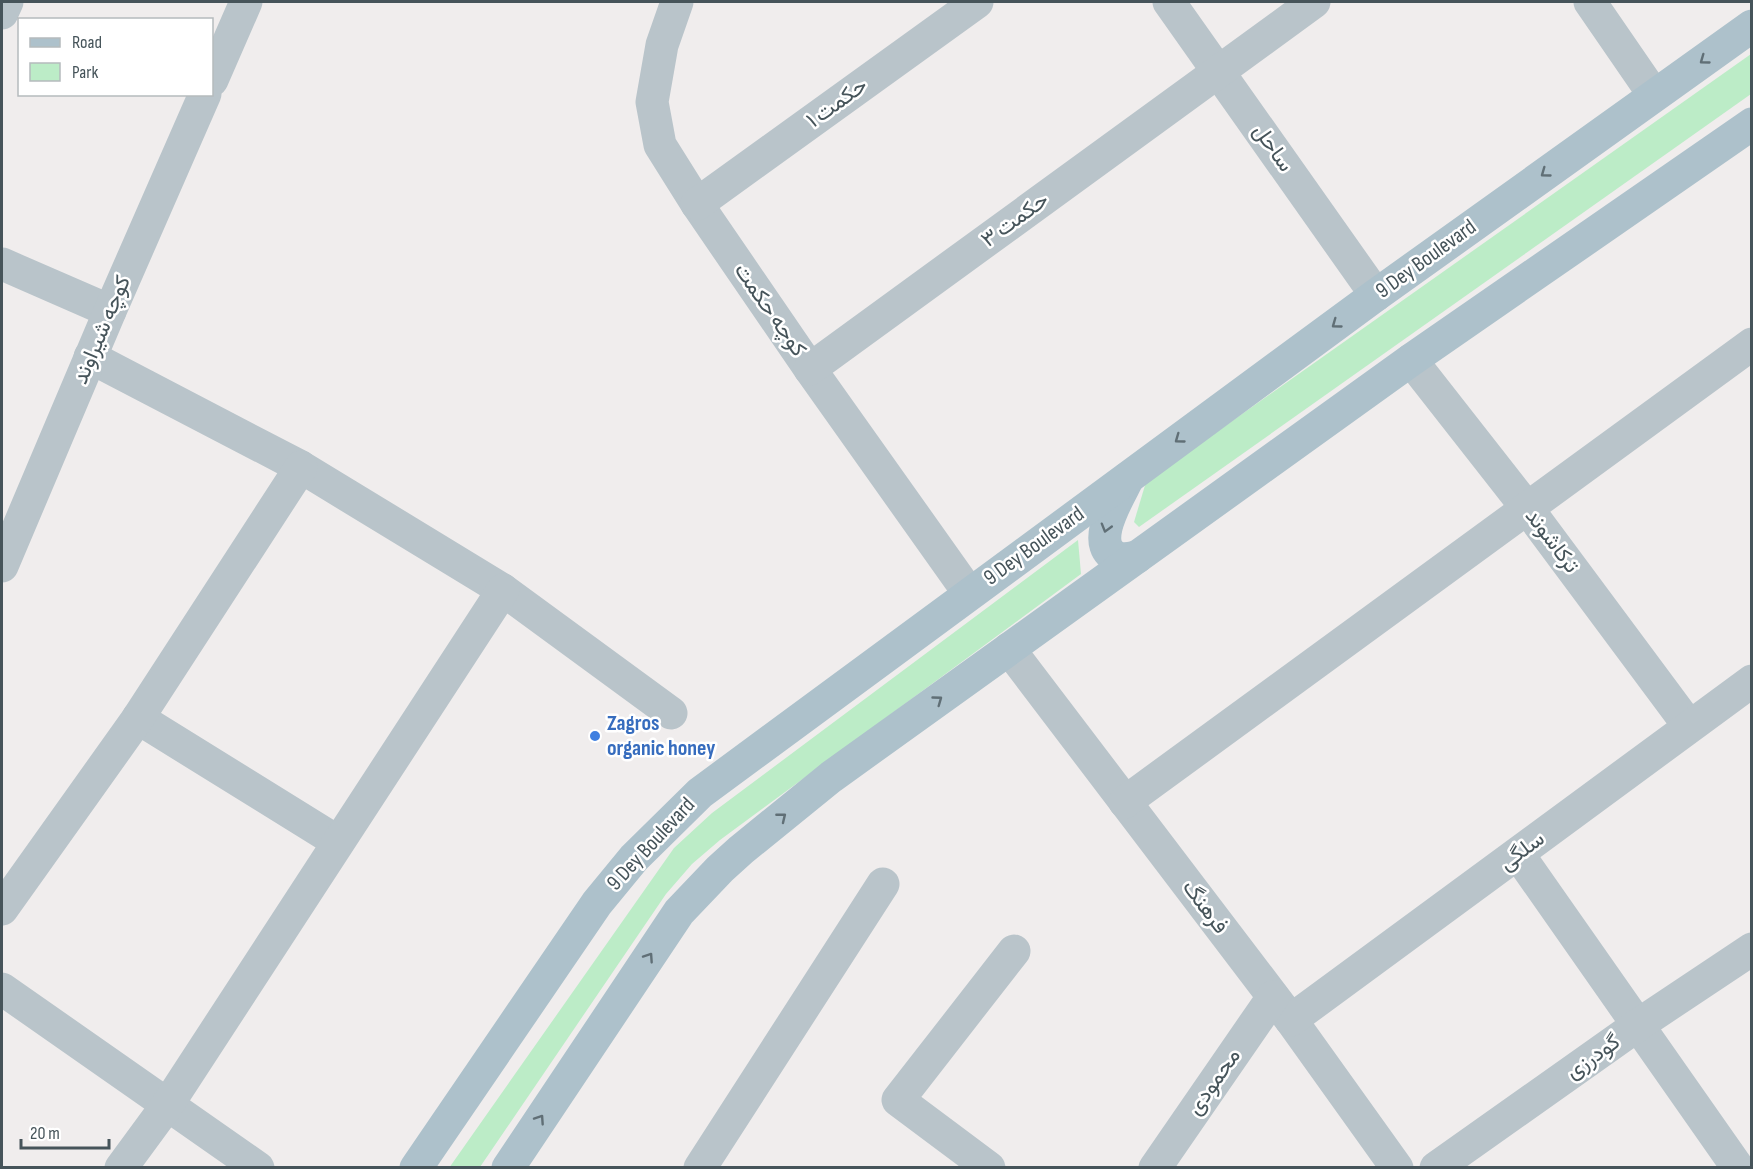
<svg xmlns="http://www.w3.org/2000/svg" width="1753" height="1169" font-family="'Sofia Sans Condensed',Vazirmatn,sans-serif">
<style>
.green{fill:#bcecc7}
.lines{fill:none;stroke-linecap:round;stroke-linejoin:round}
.minor{stroke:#b9c4ca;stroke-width:33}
.major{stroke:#adc1cb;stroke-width:33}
.oneway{stroke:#606f76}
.shop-dot{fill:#3f7fe0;stroke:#fff;stroke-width:2}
.labels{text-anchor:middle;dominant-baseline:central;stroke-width:5;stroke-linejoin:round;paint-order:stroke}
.street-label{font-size:22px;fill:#46545a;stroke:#fff}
.shop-label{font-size:22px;font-weight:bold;fill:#366cbe;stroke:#fff;text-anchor:start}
</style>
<rect width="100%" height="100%" fill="#f0eded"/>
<g class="green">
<path d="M1751,54V94L1139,527L1134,522L1146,482Z"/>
<path d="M1078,540L1081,574L720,840L692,864L666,894L480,1167L449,1168L674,848L712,813Z"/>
</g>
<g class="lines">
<g class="minor">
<path d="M677,2L662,45L652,102L660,145L697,204L810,369L969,593"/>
<path d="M1169,2L1376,295"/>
<path d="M1590,2L1654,95"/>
<path d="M2,13L7,2"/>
<path d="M212,80L246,2"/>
<path d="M697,204L977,2"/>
<path d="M2,264L110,311"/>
<path d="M90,357L301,467L503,590L671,713"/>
<path d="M1411,360L1527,508L1689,726"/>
<path d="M810,369L1314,2"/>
<path d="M2,566L110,311L205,94"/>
<path d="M1009,649L1291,1020L1397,1168"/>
<path d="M138,718L338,842"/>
<path d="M1125,802L1752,344"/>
<path d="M1518,854L1738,1168"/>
<path d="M2,909L138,718L301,467"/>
<path d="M2,989L258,1168"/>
<path d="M1291,1020L1752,681"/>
<path d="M121,1168L168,1104L503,590"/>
<path d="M700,1168L883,884"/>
<path d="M989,1168L898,1100L1014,951"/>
<path d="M1155,1168L1273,997"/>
<path d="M1436,1168L1638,1025L1752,949"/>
</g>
<g class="major">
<path d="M1128,478C1119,497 1087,546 1118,558C1123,560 1131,558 1137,557"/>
<path d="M416,1168L597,903L634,858L700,793L1376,295L1752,26"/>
<path d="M508,1168L679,912L720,869L741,850L831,777L1411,360L1752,124"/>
</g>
</g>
<defs><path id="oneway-chevron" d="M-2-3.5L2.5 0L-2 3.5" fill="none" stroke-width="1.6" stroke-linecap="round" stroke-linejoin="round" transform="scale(1.5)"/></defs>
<g class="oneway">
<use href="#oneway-chevron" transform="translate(1704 60) rotate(144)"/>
<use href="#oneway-chevron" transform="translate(1545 173) rotate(144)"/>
<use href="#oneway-chevron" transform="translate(1336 324) rotate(144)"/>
<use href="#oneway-chevron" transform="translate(1179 439) rotate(144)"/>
<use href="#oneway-chevron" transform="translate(1106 528) rotate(106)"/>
<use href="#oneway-chevron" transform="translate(938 700) rotate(-36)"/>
<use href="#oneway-chevron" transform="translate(782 817) rotate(-39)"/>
<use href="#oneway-chevron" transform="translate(649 957) rotate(-56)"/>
<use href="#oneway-chevron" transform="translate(540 1119) rotate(-56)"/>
</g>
<circle class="shop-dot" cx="595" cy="736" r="6"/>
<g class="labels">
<g class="street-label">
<text transform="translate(837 103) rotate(-36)">حکمت ۱</text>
<text transform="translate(1273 148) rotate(55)">ساحل</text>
<text transform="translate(1015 220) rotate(-36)">حکمت ۳</text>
<text transform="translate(1426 259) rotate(-36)">9 Dey Boulevard</text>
<text transform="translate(770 310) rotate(55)">کوچه حکمت</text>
<text transform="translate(102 330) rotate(-67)">کوچه شیراوند</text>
<text transform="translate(1552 541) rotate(53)">ترکاشوند</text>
<text transform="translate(1034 546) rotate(-36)">9 Dey Boulevard</text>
<text transform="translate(651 844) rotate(-47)">9 Dey Boulevard</text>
<text transform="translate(1522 851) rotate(-37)">سلگی</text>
<text transform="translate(1205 907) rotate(53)">فرهنگ</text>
<text transform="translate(1593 1057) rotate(-35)">گودرزی</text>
<text transform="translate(1214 1082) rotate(-55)">محمودی</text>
</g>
<g class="shop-label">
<text x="607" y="723">Zagros<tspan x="607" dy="25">organic honey</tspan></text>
</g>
</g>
<rect width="1753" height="1169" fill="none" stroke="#46545a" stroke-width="6"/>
<rect x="18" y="18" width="195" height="78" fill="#ffffff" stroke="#b5bbbd" stroke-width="1.5"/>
<rect x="30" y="38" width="30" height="9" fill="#adc1cb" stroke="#b5bbbd" stroke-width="1.5"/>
<text x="72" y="48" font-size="18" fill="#46545a">Road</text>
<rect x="30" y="63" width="30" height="18" fill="#bcecc7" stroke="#b5bbbd" stroke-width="1.5"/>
<text x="72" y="78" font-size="18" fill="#46545a">Park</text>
<path d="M21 1139v9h88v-9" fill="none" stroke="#46545a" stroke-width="3"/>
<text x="30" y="1139" font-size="18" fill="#46545a" stroke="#ffffff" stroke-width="4.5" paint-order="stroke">20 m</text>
</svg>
